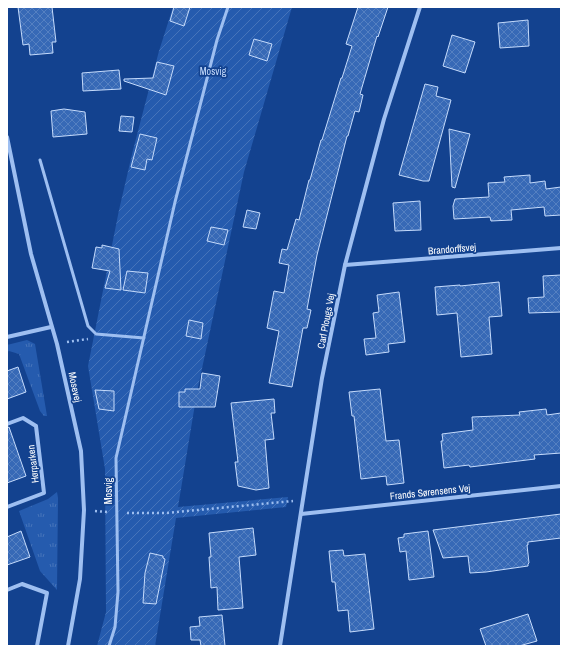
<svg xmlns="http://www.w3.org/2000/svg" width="568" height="653" font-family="'Archivo Narrow',sans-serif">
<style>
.grass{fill:url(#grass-tufts)}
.garden{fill:url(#garden-furrows)}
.building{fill:url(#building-cross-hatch);stroke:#c5dbfc}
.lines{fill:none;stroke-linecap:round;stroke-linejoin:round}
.path{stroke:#9ebff1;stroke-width:2.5;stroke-dasharray:2 3;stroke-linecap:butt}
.service{stroke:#9ebff1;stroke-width:3}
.minor{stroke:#9ebff1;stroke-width:4}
.labels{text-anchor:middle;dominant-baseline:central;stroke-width:3.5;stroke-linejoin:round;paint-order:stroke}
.park-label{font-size:10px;fill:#c5dbfc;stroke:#13428f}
.street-label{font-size:10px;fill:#fff;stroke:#13428f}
</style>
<defs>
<pattern id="grass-tufts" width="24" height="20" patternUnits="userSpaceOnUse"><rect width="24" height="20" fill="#255bae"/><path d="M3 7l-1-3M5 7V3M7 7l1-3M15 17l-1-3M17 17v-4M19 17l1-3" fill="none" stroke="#4674ba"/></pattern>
<pattern id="garden-furrows" width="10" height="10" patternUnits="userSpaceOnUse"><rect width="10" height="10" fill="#255bae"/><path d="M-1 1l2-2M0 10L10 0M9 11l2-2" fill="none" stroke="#4674ba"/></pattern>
<pattern id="building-cross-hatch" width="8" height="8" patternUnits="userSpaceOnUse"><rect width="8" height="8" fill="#3769b6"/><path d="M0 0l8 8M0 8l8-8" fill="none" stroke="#5580c1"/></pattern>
</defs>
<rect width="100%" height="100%" fill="#13428f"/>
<g class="grass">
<path d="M27,340L35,344L47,416H44L40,411L19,354L9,351L7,352V345Z"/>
<path d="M57,492L58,498L57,590L40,571L19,511L48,499Z"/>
</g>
<path class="garden" d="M173,7H292L244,172L197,392L178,507L288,497L286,507L176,518L155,646H97L106,612L105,469L88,366L119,210L133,150L159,51Z"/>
<g class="building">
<path d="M18,7H52L56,42H52L53,53L30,55L29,44L23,45Z"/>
<path d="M174,7H190L184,26L170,21Z"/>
<path d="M358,7H388L378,37L377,36L360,94L363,95L359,112L355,111L348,136H347L317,255L307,309L311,310L307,328H303L292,387L269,383L279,331L267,328L274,291L284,293L289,265L279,263L282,249L287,250L296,219L299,220L309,180H310L321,140H322L341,78H342L352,46L346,44Z"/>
<path d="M528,20L529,46L500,48L498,23Z"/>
<path d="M452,35L475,42L465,73L443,66Z"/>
<path d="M254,39L272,44L267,61L249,55Z"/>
<path d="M157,62L174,66L166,95L124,81V79L153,78Z"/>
<path d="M119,70L121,89L83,91L82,73Z"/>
<path d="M425,84L438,87L436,96L451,100L429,181H423L399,175Z"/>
<path d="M64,109L85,112L87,134L53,137L51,111Z"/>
<path d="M121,116L134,117L132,132L119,131Z"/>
<path d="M449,129L470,134L455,188L452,187Z"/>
<path d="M140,134L157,138L152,160L147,159L145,170L131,167Z"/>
<path d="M530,175V183L545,181L546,189L561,187V215L545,216L544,207L511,210L512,220L491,221L490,217L454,219L453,206L455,199L489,197L488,183L505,182L504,177Z"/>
<path d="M420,201L421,230L395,231L393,203Z"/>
<path d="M247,210L260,213L256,229L243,227Z"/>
<path d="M211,227L228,230L224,245L207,241Z"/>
<path d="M102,245L119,249L121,290L105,288L110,271L92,268L96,247L102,248Z"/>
<path d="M127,271L148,273L145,293L123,290Z"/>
<path d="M561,275V312L529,313L528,298L544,297L543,276Z"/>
<path d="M499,282L502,316L489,317L492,354L461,357L457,313L437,315L435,287L460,285V286Z"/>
<path d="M399,292L405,342L388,344L389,352L366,355L364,339L376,338L373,313L379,312L377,295Z"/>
<path d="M189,320L203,323L201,339L186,336Z"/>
<path d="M18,367L26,392L7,399V371Z"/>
<path d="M202,373L220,376L215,407H179V392H185V389H200Z"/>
<path d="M380,389L386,441L399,440L404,483L387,485L386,476L361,479L354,416H352L349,392Z"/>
<path d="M95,390L114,391V411L99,409Z"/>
<path d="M274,399L275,413H271L274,439L265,440L269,488L256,490L238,486L235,462H238L231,403Z"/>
<path d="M546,409L547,415L561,413V453L534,455L535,459L470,467L469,465L444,468L441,441H443L442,434L473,430L472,417L520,415L519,412Z"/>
<path d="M9,427L26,476L7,483V428Z"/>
<path d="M561,514V538L528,542V545H527L529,563L528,564V566L486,572L470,573L468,556L443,558L433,530Z"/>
<path d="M253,528L256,555L239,557L243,608L218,610L217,587L211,588L209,557H211L209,533Z"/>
<path d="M21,531L30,557L7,565V537Z"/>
<path d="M428,531L434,577L409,580L406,551L400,552L398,538L404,537V534Z"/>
<path d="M343,550L344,556L365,554L374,629L350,632L348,610L338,611L335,582H332L329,551Z"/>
<path d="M150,553L163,556V558L165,559L156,604L143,603L145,573Z"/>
<path d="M528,614L537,641L519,646H486L480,629Z"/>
<path d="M222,615L225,646H201L200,640H191L190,627L200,626L199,617Z"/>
</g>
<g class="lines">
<g class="path">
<path d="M67,342L88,339"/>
<path d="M95,511L108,512"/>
<path d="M127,513H166L293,501"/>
</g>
<g class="service">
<path d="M40,160L88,326L96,334L144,338"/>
<path d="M109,646L115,627L118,592L116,458L175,202L217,40L228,7"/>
</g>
<g class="minor">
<path d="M7,137L31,254L57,344L81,451L84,510L80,579L68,646"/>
<path d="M345,265L561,248"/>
<path d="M7,337L51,327"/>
<path d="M7,424L23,418L36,426L44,493L7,507"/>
<path d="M301,514L561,486"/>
<path d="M7,590L22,584L47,593L37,646"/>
<path d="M280,646L322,378L345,265L384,119L420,7"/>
</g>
</g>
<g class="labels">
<g class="park-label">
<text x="213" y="71">Mosvig</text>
</g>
<g class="street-label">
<text transform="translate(452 249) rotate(-5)">Brandorffsvej</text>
<text transform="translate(326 321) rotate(-79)">Carl Plougs Vej</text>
<text transform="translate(75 387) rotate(78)">Mosevej</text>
<text transform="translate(33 464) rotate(-97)">Hørparken</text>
<text transform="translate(108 491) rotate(-90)">Mosvig</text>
<text transform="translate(430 492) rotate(-6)">Frands Sørensens Vej</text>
</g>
</g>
<rect width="568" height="653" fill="none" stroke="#ffffff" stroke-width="16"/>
</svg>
